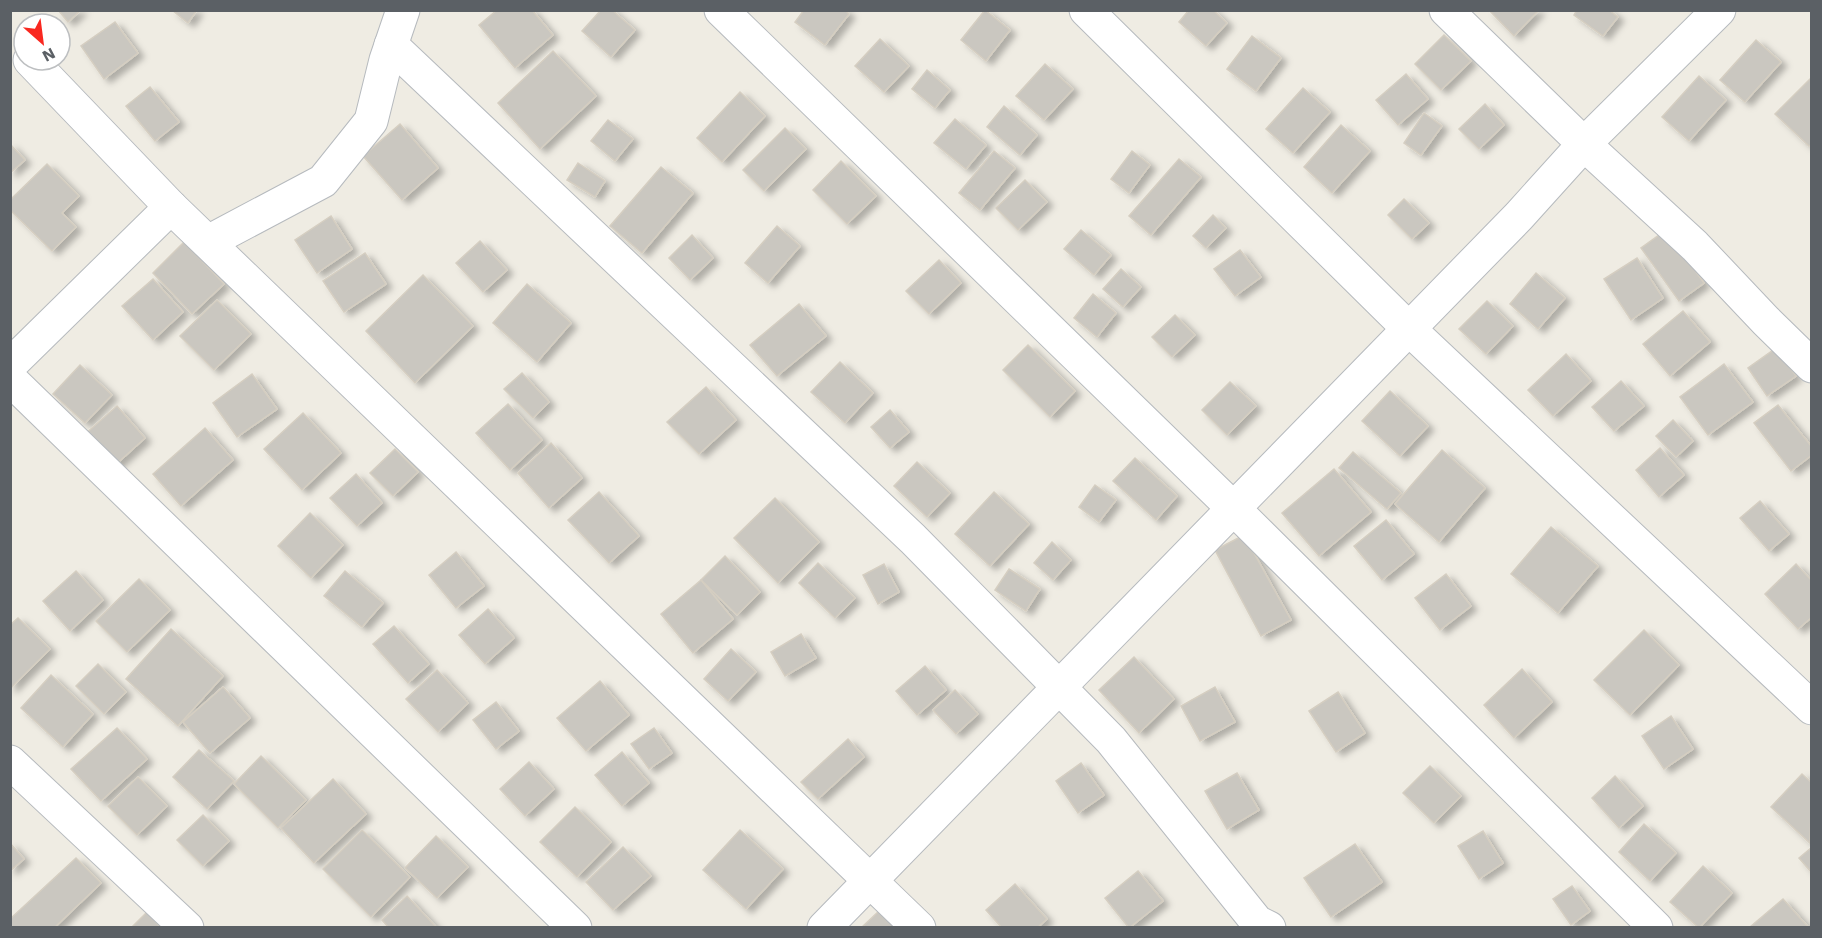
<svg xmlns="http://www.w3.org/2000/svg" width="1822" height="938" font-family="'Work Sans',sans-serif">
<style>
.building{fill:#cac7c0;stroke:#d5cec1;stroke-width:1.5;filter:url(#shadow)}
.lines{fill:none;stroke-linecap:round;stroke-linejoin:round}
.street-casing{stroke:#b6babe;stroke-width:35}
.street{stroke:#fff;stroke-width:33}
</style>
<defs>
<filter id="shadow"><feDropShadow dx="6" dy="4" stdDeviation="3" flood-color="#0004"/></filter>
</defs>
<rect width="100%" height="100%" fill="#efece3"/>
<g class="building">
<path d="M58,10H81L68,22Z"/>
<path d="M172,10H197L188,23Z"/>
<path d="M497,10H532L553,35L515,68L479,25Z"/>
<path d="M601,10H612L635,30L611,57L582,31Z"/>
<path d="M804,10H845L849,14L825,45L795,22Z"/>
<path d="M985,10L1010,30L986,61L961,40Z"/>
<path d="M1189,10H1213L1227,23L1206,46L1179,22Z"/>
<path d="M1489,10H1539L1514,36Z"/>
<path d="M1577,10H1609L1618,17L1603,36L1574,15Z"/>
<path d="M115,22L138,53L104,79L81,46Z"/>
<path d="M1444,35L1471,61L1441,90L1415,64Z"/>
<path d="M1252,36L1281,58L1256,91L1227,69Z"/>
<path d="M880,39L909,66L884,92L855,66Z"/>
<path d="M1756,40L1781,62L1745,102L1720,80Z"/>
<path d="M553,51L596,96L540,149L498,103Z"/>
<path d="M1045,64L1073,89L1044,120L1016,96Z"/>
<path d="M927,70L950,90L935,108L912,89Z"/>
<path d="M1406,74L1428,99L1398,125L1376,100Z"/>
<path d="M1699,76L1726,100L1689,141L1662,117Z"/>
<path d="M1812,77V144L1809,146L1775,114Z"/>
<path d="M150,87L179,122L155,141L126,106Z"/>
<path d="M1303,88L1330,112L1293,153L1266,129Z"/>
<path d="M740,92L765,116L722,162L697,138Z"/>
<path d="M1485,104L1504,125L1479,149L1459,129Z"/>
<path d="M1004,106L1037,135L1020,155L987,127Z"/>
<path d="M1424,113L1442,126L1421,155L1404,143Z"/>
<path d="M955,119L986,145L966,169L934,143Z"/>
<path d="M608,120L633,139L615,161L591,141Z"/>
<path d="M400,124L438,168L402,200L363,156Z"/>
<path d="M1341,125L1370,151L1332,193L1304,167Z"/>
<path d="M785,128L806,149L764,191L743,170Z"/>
<path d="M10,144L25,160L10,173Z"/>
<path d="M994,151L1015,168L980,210L959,193Z"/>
<path d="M1132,151L1150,165L1129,193L1111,179Z"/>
<path d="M1179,159L1201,177L1151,235L1129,216Z"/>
<path d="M841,161L876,196L847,224L813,190Z"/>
<path d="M578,163L605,181L595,197L567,180Z"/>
<path d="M47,164L79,196L62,213L76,227L52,251L10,210V200Z"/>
<path d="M661,167L693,193L642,253L610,226Z"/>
<path d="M1025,180L1047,202L1018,230L996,208Z"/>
<path d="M1404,199L1429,223L1412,239L1388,215Z"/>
<path d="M1213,215L1226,228L1206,248L1193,236Z"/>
<path d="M331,216L352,249L317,273L295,240Z"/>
<path d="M777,226L800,246L768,283L745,263Z"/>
<path d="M1081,230L1111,255L1094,275L1064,249Z"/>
<path d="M1666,230L1704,283L1679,301L1641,248Z"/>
<path d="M692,235L713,258L690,280L669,258Z"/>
<path d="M480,241L507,270L483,292L456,263Z"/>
<path d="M184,242L224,284L192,314L153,273Z"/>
<path d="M1240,250L1261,277L1235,296L1214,269Z"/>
<path d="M365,253L386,284L344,312L323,281Z"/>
<path d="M1637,258L1663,298L1631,320L1604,279Z"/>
<path d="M939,260L961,283L929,314L906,291Z"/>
<path d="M1121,269L1141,287L1123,307L1103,289Z"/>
<path d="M1536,273L1565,298L1538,329L1510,304Z"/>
<path d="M423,275L473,326L415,383L366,331Z"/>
<path d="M153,279L183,312L153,340L122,306Z"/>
<path d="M527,284L571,323L537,362L493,323Z"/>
<path d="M1093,294L1116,313L1097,337L1074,318Z"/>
<path d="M217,300L251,334L214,370L180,336Z"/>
<path d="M1487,301L1513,326L1486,354L1459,329Z"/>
<path d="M799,304L826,336L777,376L750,345Z"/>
<path d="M1683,311L1710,342L1670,376L1643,344Z"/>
<path d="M1175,315L1195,335L1172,357L1152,337Z"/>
<path d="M1028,345L1075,391L1050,417L1003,370Z"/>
<path d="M1776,348L1796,376L1767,396L1748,368Z"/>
<path d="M1566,354L1591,381L1553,416L1528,390Z"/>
<path d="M840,362L873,393L845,423L811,392Z"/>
<path d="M1724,364L1753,402L1708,435L1680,397Z"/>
<path d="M80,365L112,395L85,423L53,394Z"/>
<path d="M522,373L549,402L533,418L504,389Z"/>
<path d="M252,374L277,409L237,437L213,403Z"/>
<path d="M1621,381L1644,406L1614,431L1592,407Z"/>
<path d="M1230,382L1256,406L1227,435L1202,410Z"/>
<path d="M706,387L736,420L699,454L667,422Z"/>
<path d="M1390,391L1428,426L1400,456L1362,421Z"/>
<path d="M508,404L542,440L510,470L476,433Z"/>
<path d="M1778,405L1812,447V455L1791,471L1754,423Z"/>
<path d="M117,406L145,438L112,468L84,435Z"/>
<path d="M890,410L909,432L890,448L871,427Z"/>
<path d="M303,413L341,453L302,490L264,449Z"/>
<path d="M1673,420L1693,441L1676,457L1656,436Z"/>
<path d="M205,428L233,460L181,506L153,474Z"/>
<path d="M551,443L582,478L549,508L518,473Z"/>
<path d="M1660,448L1684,475L1659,497L1636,470Z"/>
<path d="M395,449L418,472L393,496L370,473Z"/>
<path d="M1442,450L1485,488L1439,542L1395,504Z"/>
<path d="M1353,452L1401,493L1387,509L1339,468Z"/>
<path d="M1135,458L1177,496L1156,520L1113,481Z"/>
<path d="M917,462L950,493L927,517L894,486Z"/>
<path d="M1334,469L1371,512L1319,556L1282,513Z"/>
<path d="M356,474L382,503L357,526L330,498Z"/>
<path d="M1095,485L1116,500L1099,522L1079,507Z"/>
<path d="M599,492L639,536L609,563L568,520Z"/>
<path d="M994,492L1029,524L990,566L955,534Z"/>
<path d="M775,498L819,542L778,583L734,538Z"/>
<path d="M1760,501L1789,534L1769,551L1740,518Z"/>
<path d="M310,513L343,545L311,578L278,546Z"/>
<path d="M1386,520L1414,554L1382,580L1354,546Z"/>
<path d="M1551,527L1598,566L1558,613L1511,574Z"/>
<path d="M1244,535L1291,620L1261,636L1215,550Z"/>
<path d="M1052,542L1071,560L1053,580L1034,563Z"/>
<path d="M456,552L484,586L456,608L429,575Z"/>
<path d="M725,556L760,592L737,615L701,580Z"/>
<path d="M818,563L855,598L835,618L799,583Z"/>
<path d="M884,564L899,592L878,604L863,575Z"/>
<path d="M1796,564L1812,581V617L1798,629L1765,594Z"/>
<path d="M1009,569L1040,589L1026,611L995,590Z"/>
<path d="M76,571L103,600L70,631L43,601Z"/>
<path d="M345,571L383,603L362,627L324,596Z"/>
<path d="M1446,574L1471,606L1440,630L1415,598Z"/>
<path d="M139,579L170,610L127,652L96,621Z"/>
<path d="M701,580L733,619L693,653L661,614Z"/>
<path d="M488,609L514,638L485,664L459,635Z"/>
<path d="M18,618L50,649L10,689V625Z"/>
<path d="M394,626L429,664L408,683L373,644Z"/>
<path d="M171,629L223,676L178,726L126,679Z"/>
<path d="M1644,630L1679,665L1630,715L1594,680Z"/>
<path d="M801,634L816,658L785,676L771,652Z"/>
<path d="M731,649L756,672L728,701L704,679Z"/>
<path d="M1134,657L1174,699L1139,733L1099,690Z"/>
<path d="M98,664L126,692L104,714L76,686Z"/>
<path d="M925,666L946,690L917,715L896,691Z"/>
<path d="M1522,669L1552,702L1514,738L1484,705Z"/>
<path d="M437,670L468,703L438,732L406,699Z"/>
<path d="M51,675L93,714L63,747L21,708Z"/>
<path d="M600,681L629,715L586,751L557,718Z"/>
<path d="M223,687L250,718L210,753L183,722Z"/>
<path d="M1215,687L1235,722L1200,741L1181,706Z"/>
<path d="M955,690L978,714L956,734L933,710Z"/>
<path d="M1338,692L1365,733L1336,752L1309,711Z"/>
<path d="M496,702L519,731L496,749L473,720Z"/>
<path d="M1671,716L1693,749L1664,769L1642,736Z"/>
<path d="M117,728L147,759L101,801L71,769Z"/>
<path d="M654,728L672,753L649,769L631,744Z"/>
<path d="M848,739L864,757L818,799L801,782Z"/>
<path d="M199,750L234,781L207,809L173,777Z"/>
<path d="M622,752L649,783L622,806L595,775Z"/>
<path d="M261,756L306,800L278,828L234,784Z"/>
<path d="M529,762L554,789L525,816L500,789Z"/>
<path d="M1081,763L1104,795L1078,813L1056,781Z"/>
<path d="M1430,766L1461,796L1434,823L1403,793Z"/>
<path d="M1237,773L1259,810L1227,829L1205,791Z"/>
<path d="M1802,774L1812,783L1810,843L1771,807Z"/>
<path d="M1615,776L1643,806L1619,828L1592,798Z"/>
<path d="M138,777L167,806L137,835L108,806Z"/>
<path d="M333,779L366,814L314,863L281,828Z"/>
<path d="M575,807L611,842L577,877L540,842Z"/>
<path d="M203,815L229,841L203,866L177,840Z"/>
<path d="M1644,824L1676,853L1650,881L1619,852Z"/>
<path d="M362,830L410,877L371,917L323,869Z"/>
<path d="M740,830L783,869L746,909L703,870Z"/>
<path d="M1483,831L1503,863L1479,879L1458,846Z"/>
<path d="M436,836L468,867L437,898L405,868Z"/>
<path d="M10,843L24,859L10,871Z"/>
<path d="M1355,844L1382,882L1331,917L1304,878Z"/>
<path d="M623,847L651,876L613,910L586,882Z"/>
<path d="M1812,847V873L1799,858Z"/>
<path d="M76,858L101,883L54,928H10V919Z"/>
<path d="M1703,866L1732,893L1699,928L1670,902Z"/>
<path d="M1138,871L1163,901L1129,928L1105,898Z"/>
<path d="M1015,884L1047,919L1037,928H1002L986,910Z"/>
<path d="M1572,886L1590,911L1571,925L1553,899Z"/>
<path d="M407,896L437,928H389L382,920Z"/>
<path d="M1783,899L1809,928L1750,927Z"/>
<path d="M880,910L897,928L862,927Z"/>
<path d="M147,912L161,928H131Z"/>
</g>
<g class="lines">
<g class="street-casing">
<g id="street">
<path d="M721,10L1234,509L1656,928"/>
<path d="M1086,10L1409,329L1812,708"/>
<path d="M1446,10L1584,144L1695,246L1766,321L1812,366"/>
<path d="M391,45L913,539L1111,740L1257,922L1269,928"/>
<path d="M30,60L171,207L919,928"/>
<path d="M208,242L323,181L371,121L386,60L403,10"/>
<path d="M10,365L171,207"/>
<path d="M10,379L575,928"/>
<path d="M10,762L187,928"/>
<path d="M824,928L1519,216L1584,144L1719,10"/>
</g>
</g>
<use href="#street" class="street"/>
</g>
<rect width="1822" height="938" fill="none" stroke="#5b6065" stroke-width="24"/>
<g transform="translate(42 42) rotate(152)"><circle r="28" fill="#ffffff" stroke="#bdbfc1" stroke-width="1.5"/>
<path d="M0-4.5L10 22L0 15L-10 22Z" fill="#f92820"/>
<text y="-9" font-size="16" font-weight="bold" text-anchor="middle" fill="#5b6065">N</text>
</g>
</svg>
